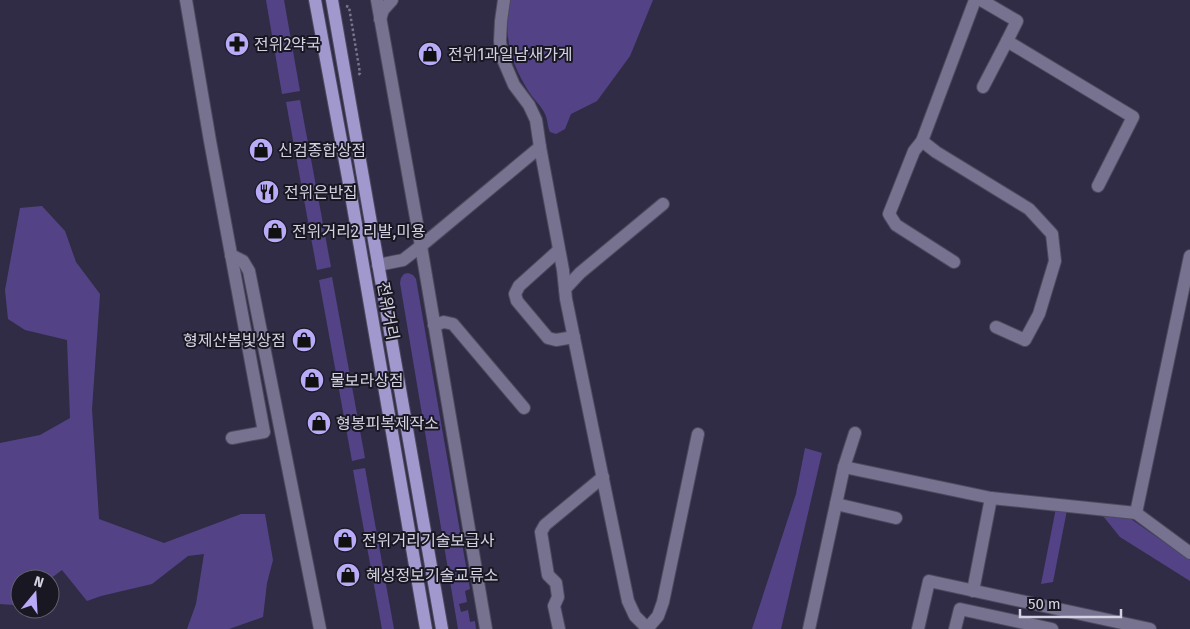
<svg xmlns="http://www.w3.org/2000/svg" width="1190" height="629" font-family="'Fira Sans','Noto Sans KR',sans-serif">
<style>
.green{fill:#534386}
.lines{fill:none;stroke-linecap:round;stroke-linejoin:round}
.minor-casing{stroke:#4d495e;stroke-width:14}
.major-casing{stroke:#4d495e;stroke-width:14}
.path{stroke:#79758a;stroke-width:2.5;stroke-dasharray:2.5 2.5;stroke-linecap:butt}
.minor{stroke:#76728f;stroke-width:12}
.major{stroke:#a198ce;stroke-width:12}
.labels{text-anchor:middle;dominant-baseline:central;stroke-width:4;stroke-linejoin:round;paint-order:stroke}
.poi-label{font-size:16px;fill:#d4d2e2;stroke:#191722;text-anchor:start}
.street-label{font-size:16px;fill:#d4d2e2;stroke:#191722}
</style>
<rect width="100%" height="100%" fill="#312c45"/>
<g class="green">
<path d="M266,0H284L300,91L282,94Z"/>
<path d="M510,0H653L630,56L597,101L571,114L565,129L556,134L550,132C547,126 548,120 545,114C541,105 534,100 529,92C510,62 503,35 510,0Z"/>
<path d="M300,100L331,267L317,270L286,102Z"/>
<path d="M42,206L65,231L76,262L100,294L92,409L99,519L164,543L241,514H265L273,560L267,583L263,617L229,629H187L196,604L204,554L188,556L152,584L101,596L87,601L62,570L50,579H20V600L14,605L0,604V443L40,435L70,418L67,340L25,330L8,319L5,290L20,208Z"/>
<path d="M408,273L413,275L416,279L470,589L465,591L467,602L459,604L461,612L468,610L470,622L475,621L476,629H458L400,283L401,278L404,274Z"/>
<path d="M332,277L365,458L352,461L319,280Z"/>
<path d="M805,448L822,453L781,629H752L796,494Z"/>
<path d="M365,468L394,629H382L353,470Z"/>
<path d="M1056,508L1067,510L1053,582L1041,584Z"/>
<path d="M1103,516L1131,519L1190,560V581L1120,537Z"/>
</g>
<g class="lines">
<g class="minor-casing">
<g id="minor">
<path d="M186,0L210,141L264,432L232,438"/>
<path d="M377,0L421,246L540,147L563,270L566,299L628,601L635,616L647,628"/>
<path d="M504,0L501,21L500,41L502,57L514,85L529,105L536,120L540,147"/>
<path d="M981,0L1017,21L1007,41L1133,117L1098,186"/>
<path d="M380,19L383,10L392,0"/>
<path d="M983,87L1007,41"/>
<path d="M922,141L936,152L1029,209L1052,234L1055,261L1039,314L1025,340L996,327"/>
<path d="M559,250L519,286L515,294L517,301L548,338L556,340L574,337"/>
<path d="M231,255L243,261L249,271L320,629"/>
<path d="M954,262L896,225L889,214L914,151L922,141L975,0"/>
<path d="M378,265L403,260L421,246L486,629"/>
<path d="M565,289L580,273L663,204"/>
<path d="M434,325L444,322L453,324L524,408"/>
<path d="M844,467L991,498L1136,513L1190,256"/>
<path d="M836,504L896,518"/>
<path d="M1136,513L1190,553"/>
<path d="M973,591L991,498"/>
<path d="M559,629L554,606L558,597L556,583L548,575L541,532L545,525L603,477"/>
<path d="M647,629L658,616L663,602L698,434"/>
<path d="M809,629L844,467L855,433"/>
<path d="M918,629L929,581L1150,629"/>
<path d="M955,629L960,609L1052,629"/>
</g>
</g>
<g class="major-casing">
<g id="major">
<path d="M315,0L348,178L426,629"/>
<path d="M332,0L442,629"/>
</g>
</g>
<path class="path" d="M346,6L349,7L360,73L358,76"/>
<use href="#minor" class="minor"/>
<use href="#major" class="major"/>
</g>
<defs>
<g id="pharmacy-disc" transform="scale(1.25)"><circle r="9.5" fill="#b9abf7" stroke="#191722"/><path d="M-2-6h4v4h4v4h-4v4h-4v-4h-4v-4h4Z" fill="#111"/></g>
<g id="shop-disc" transform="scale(1.25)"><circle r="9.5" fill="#b9abf7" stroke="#191722"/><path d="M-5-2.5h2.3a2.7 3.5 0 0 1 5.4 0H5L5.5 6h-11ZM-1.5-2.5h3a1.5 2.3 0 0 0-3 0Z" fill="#111"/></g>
<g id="restaurant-disc" transform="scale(1.25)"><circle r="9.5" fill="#b9abf7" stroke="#191722"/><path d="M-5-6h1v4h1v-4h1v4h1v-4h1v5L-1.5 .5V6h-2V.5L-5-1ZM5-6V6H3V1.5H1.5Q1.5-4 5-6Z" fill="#111"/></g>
</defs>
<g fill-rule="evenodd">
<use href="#pharmacy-disc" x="237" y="44"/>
<use href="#shop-disc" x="430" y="54"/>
<use href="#shop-disc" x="261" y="150"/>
<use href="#restaurant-disc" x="267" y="192"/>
<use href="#shop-disc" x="275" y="231"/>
<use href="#shop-disc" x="304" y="340"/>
<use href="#shop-disc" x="312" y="380"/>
<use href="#shop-disc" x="319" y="423"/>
<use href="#shop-disc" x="345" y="540"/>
<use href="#shop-disc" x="348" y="575"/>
</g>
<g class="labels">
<g class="poi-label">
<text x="254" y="44">전위2약국</text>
<text x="448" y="54">전위1과일남새가게</text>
<text x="278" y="150">신검종합상점</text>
<text x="284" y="192">전위은반집</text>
<text x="292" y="231">전위거리2 리발,미용</text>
<text x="286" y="340" text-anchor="end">형제산봄빛상점</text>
<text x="330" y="380">물보라상점</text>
<text x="336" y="423">형봉피복제작소</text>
<text x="362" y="540">전위거리기술보급사</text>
<text x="366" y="575">혜성정보기술교류소</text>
</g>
<g class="street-label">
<text transform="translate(388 311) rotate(80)">전위거리</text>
</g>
</g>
<g transform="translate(35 594) rotate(18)"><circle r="24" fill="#191722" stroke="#64626f"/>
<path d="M0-4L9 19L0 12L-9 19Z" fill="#b9abf7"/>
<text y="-8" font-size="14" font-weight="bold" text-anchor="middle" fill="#d4d2e2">N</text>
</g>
<path d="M1020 609v8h101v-8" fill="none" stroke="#d4d2e2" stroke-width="2.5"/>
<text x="1028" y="609" font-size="15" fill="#d4d2e2" stroke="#191722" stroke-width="4" paint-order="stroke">50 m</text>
</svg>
